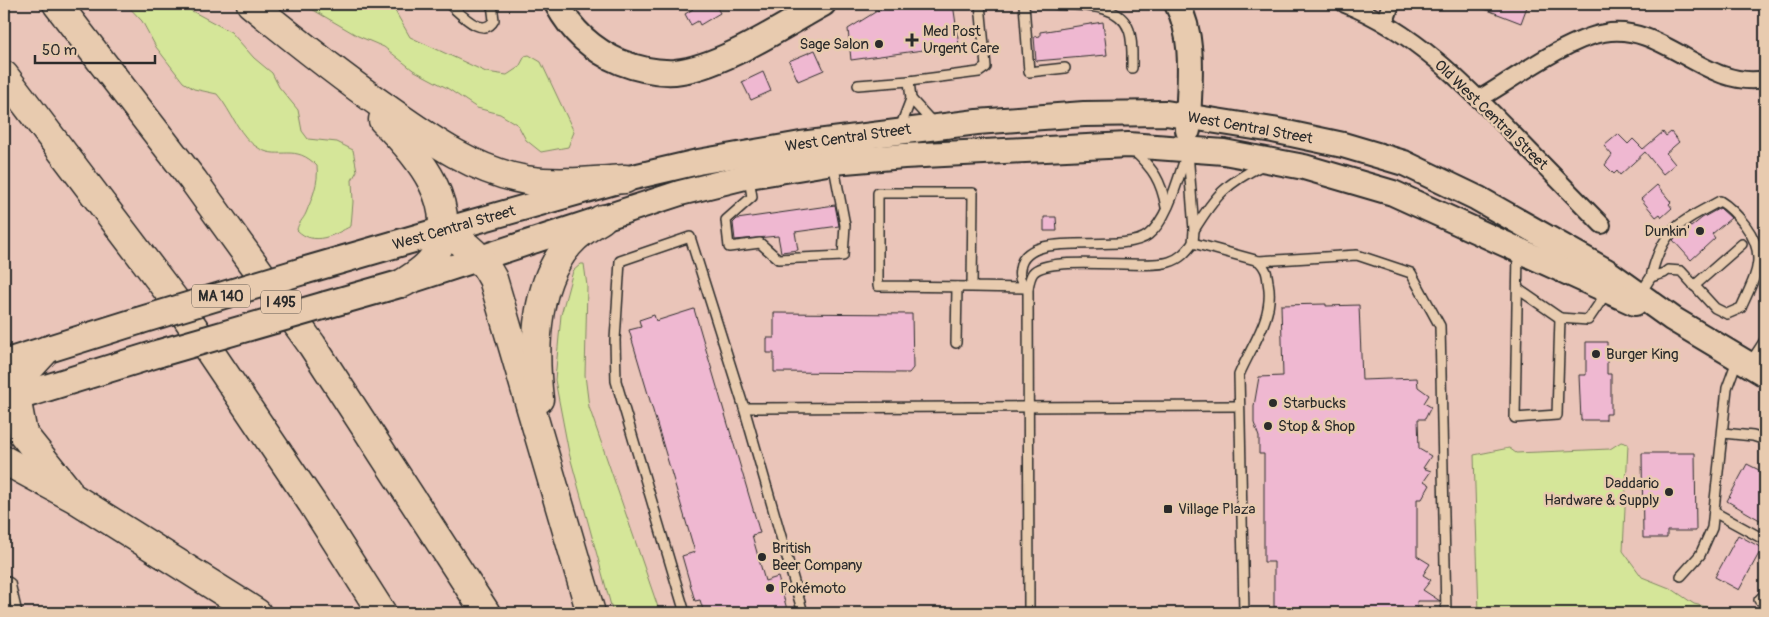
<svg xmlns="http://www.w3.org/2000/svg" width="1769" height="617" font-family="Pangolin,sans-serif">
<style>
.green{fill:#d5e699;stroke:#808862}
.building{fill:#efb8d1;stroke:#2b2b2b}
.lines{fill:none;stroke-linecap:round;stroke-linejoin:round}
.service-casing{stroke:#2b2b2b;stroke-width:12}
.minor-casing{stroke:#2b2b2b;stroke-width:20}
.secondary-casing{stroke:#2b2b2b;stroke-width:28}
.primary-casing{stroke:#2b2b2b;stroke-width:30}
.motorway-casing{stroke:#2b2b2b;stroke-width:31}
.service{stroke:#e8cbaf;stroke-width:9}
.minor{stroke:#e8cbaf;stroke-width:16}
.secondary{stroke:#e8cbaf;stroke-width:24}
.primary{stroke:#e8cbaf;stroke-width:26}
.motorway{stroke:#e8cbaf;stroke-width:28}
.primary-bridge-casing{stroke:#2b2b2b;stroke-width:30;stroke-linecap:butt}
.primary-bridge{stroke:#e8cbaf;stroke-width:26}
.poi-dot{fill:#2b2b2b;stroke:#e8cbaf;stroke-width:2}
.labels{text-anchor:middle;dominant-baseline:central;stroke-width:5;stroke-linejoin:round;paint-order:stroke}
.shield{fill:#e8cbaf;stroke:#645b53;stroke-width:1}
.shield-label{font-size:14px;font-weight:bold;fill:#2b2b2b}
.poi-label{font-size:15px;fill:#2b2b2b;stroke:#e8cbaf;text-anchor:start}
.street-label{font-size:15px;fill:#2b2b2b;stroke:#e8cbaf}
</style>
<rect width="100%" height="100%" fill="#eac5b9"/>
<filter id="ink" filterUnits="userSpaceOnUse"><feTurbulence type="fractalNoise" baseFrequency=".02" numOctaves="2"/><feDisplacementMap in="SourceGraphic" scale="10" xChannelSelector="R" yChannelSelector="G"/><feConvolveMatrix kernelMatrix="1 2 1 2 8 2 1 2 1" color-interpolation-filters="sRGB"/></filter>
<g filter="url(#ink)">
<g class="green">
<path d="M126,4H179L231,32L254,58L272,73L279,87L298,110L302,131L308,139L337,142L353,150L357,171L352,180L353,202L351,226C334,235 314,247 297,230C298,223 303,220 306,213C312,198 319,183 317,166C295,143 280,160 260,149C239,138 232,111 217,94L194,89L183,82L156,47L142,21Z"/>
<path d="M303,4H391L410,37L486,72L507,75L519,67L525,56L529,55L541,62L574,132L568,147L541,152L526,140L518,125L500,114L477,108L447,88L413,70L384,47L358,36Z"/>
<path d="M581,264H584L587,286L585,375L589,407L660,613H613L569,453L555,380L561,315L573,271Z"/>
<path d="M1621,442L1628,444L1623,551L1642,577L1672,589L1694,604L1715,609L1734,612L1765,610V613H1479L1474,455L1509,448L1516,453L1610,449Z"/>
</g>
<g class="building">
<path d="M690,4H715L720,13L700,25L698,21L691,25L685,14L693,9Z"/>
<path d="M897,4H953L959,45L851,60L848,29L877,11Z"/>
<path d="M1472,4H1528L1521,23Z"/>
<path d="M1103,22L1107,55L1036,61L1034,37L1040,36V32Z"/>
<path d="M815,50L824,70L798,81L789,61Z"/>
<path d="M763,72L771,91L751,100L742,82Z"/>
<path d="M1663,132L1666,136L1671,132L1679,142L1666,153L1675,164L1663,174L1645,152L1620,175L1617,171L1614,174L1605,165L1612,155L1604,146L1618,134L1628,144L1633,139L1643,149Z"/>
<path d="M1657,185L1671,202L1669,204L1672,208L1662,217L1660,214L1656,217L1641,199Z"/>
<path d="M835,205L839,226L795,232L798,250L781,252L778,236L735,240L733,223L737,219Z"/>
<path d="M1720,208L1731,218L1712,234L1715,238L1691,260L1673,240L1689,226L1691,227L1702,218Z"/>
<path d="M1044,217H1056L1057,231H1044Z"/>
<path d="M1326,304V306L1359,305L1362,380L1417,378L1418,387L1429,395L1424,403L1431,407L1425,419H1418L1419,449L1431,456L1423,468L1431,471L1424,481L1430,485L1422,499H1417V556L1430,564L1423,575L1431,580L1423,590L1440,601H1417L1418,613H1280V607H1274V562H1264V454H1259V437L1254,423V406L1259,377L1283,376L1281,305Z"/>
<path d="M694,309L760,533L752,535L765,581L778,577L788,613H704L700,600L695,601L682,556L695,552L629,330L641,327L639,320L654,315L656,321Z"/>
<path d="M774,313L912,314L913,368L909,373L774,372V353H767V338H774Z"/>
<path d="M1586,342H1607V374H1611V414H1606V420H1581L1579,375H1586Z"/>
<path d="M1642,453H1695L1696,531H1667V538H1643Z"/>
<path d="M1747,464L1765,473V523L1727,501Z"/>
<path d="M1738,535L1762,548L1739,590L1715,577Z"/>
</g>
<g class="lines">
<g class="service-casing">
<g id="service">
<path d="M449,4C459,12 483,40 494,20L492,4"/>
<path d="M1024,4L1029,72L1065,68"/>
<path d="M1056,4C1079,6 1119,2 1129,30C1133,41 1132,56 1132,68"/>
<path d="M858,85L909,81"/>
<path d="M911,99L909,81L979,72L986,67L980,4"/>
<path d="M900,128L911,99L934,124"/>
<path d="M1134,151C1153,169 1161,180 1166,207"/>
<path d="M1188,152L1194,230L1193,243"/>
<path d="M749,178L752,197L726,220L729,247L760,243L778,259L843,256L845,225L833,162"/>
<path d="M1194,230C1215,196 1226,183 1263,165"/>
<path d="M1193,243L1259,261C1266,268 1267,273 1268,282C1275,317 1252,344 1239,375L1244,613"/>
<path d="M1518,252L1515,418L1557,415L1560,318L1588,320L1607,292"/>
<path d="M1259,261L1357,255L1411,273L1440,326L1446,613"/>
<path d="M1694,286L1742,244"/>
<path d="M972,287L878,286V193H973L972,287L1028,288"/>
<path d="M1028,288L1022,283C1019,278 1019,274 1020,269C1025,226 1121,256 1148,235C1169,219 1179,174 1188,150"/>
<path d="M1518,289L1560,318"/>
<path d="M1640,294L1651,277L1664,273L1668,270L1681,271L1715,308L1727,314L1741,308C1755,276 1769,257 1745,225C1738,216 1730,207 1720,201C1679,223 1662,229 1651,277"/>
<path d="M956,343L957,287"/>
<path d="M1750,363L1765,340"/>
<path d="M744,408L1238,406"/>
<path d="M1723,433L1753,436L1765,440"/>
<path d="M1714,512L1765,540"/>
<path d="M1681,576L1700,555L1712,528L1727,388L1738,358"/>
<path d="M4,580L10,583L17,613"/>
<path d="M1759,600L1765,594"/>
<path d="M685,613L616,381L615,340L620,261L690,237L744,408L803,613"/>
<path d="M1029,613L1028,288C1029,283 1030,277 1033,273C1048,254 1145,270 1169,262C1180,259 1186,252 1193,243"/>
</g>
</g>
<g class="minor-casing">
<g id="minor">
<path d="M1345,4C1414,31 1466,85 1516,137C1544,166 1573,195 1602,225"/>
<path d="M1385,22L1391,4"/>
<path d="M1479,99C1514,79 1565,40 1604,33C1663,22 1705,90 1765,79"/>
</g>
</g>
<g class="secondary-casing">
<g id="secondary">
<path d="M557,4C571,30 592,50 620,62C638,69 656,73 675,72C720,68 783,26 823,4"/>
<path d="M1177,4C1197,41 1188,89 1188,130"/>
<path d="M441,231L625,179L698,162L801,144L977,122L1084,114L1166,113L1273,130L1343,145L1404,163L1477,198L1606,271L1673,319L1765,374"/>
<path d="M410,281L680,193L749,176L833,162L904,156L1128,145L1224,152L1304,167L1393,193L1635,303"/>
</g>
</g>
<g class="primary-casing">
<g id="primary">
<path d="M303,271L441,231"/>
<path d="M326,305L403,283"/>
<path d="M4,363L138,321"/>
<path d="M4,401L160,353"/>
</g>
</g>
<g class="motorway-casing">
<g id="motorway">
<path d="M57,4L193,180L312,345L486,613"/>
<path d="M251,4C295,40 339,75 386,108C430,139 472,170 526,180C558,185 592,181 625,179"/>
<path d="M4,75L177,303L312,503L382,613"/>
<path d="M383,120C417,154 464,207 433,258C426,269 414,276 403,283"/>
<path d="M441,231C465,241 481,256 493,279L591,613"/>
<path d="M45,351L22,376L16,397L23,434L67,489"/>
<path d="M539,399C533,347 534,276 576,237C584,230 593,225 602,219"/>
<path d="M4,460L74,498L257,613"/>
</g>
</g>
<use href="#service" class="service"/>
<use href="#minor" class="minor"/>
<use href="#secondary" class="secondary"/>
<use href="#primary" class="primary"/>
<use href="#motorway" class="motorway"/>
<g class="primary-bridge-casing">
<g id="primary-bridge">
<path d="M138,321L303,271"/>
<path d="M160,353L326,305"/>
</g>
</g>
<use href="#primary-bridge" class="primary-bridge"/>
</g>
</g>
<g class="poi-dot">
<path d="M909.5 32.5h5v5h5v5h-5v5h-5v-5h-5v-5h5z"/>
<circle cx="879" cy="44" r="5"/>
<circle cx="1700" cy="231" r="5"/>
<circle cx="1596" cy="354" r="5"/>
<circle cx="1273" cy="403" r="5"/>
<circle cx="1268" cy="426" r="5"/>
<circle cx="1669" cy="492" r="5"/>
<rect x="1163" y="504" width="10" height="10" rx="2.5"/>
<circle cx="762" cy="557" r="5"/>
<circle cx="770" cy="588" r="5"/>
</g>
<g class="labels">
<g class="shield">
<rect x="192" y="284.5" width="58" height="23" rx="4"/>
<rect x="261" y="290.5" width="40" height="23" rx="4"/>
</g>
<g class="shield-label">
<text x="221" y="296">MA 140</text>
<text x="281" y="302">I 495</text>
</g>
<g class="poi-label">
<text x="923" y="31">Med Post<tspan x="923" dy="17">Urgent Care</tspan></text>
<text x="869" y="44" text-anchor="end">Sage Salon</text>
<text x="1690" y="231" text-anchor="end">Dunkin'</text>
<text x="1606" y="354">Burger King</text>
<text x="1283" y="403">Starbucks</text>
<text x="1278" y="426">Stop &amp; Shop</text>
<text x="1659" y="483" text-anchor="end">Daddario<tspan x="1659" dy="17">Hardware &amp; Supply</tspan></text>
<text x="1178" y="509">Village Plaza</text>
<text x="772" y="548">British<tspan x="772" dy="17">Beer Company</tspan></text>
<text x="780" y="588">Pokémoto</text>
</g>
<g class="street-label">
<text transform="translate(1491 115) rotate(44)">Old West Central Street</text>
<text transform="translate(1250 128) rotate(10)">West Central Street</text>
<text transform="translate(848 138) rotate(-8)">West Central Street</text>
<text transform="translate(454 228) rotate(-16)">West Central Street</text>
</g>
</g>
<rect width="1769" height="617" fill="none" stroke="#e8cbaf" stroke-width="20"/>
<rect x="10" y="10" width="1749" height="597" fill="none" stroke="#2b2b2b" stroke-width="2" filter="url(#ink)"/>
<path d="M35 55v8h120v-8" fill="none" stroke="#2b2b2b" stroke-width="2.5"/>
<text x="42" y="55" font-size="15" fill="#2b2b2b" stroke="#e8cbaf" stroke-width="4" paint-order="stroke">50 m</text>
</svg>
